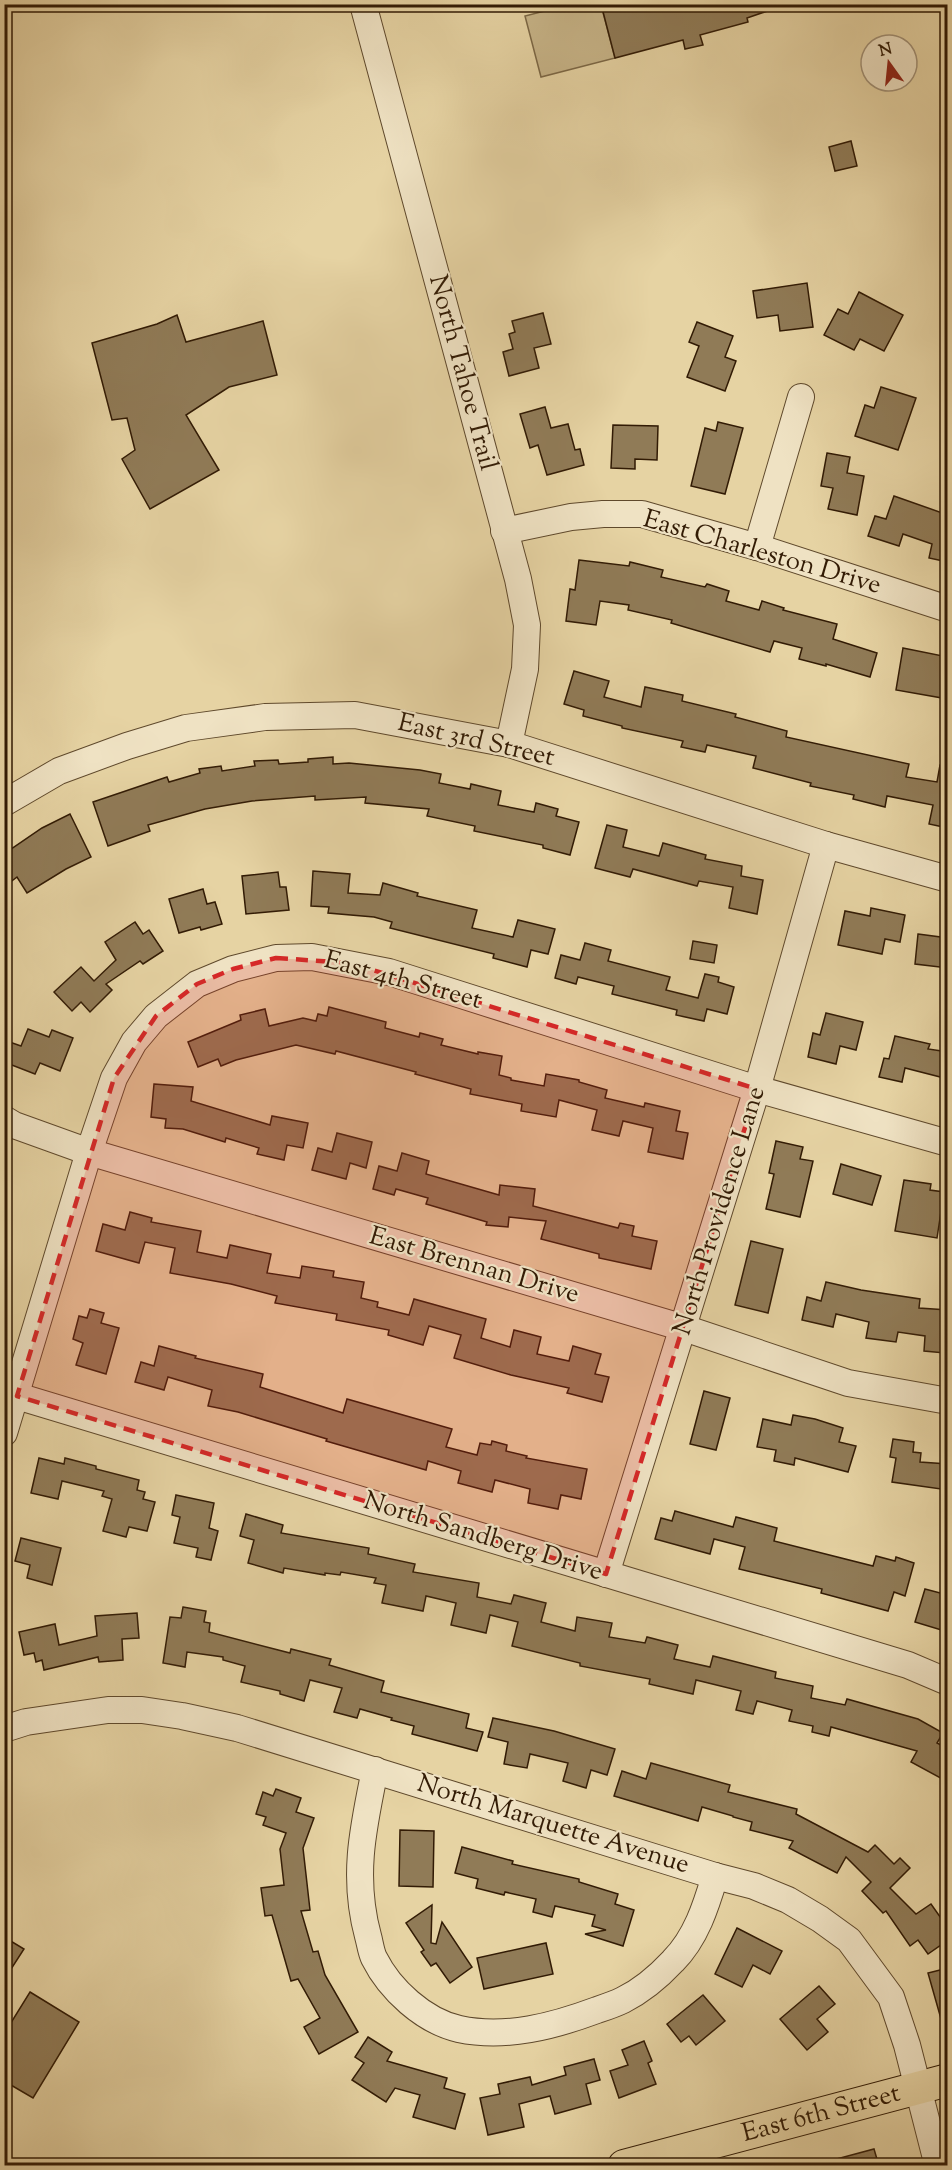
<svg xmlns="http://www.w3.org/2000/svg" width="952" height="2170" font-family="'Sorts Mill Goudy',serif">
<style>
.green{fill:#c7b488;stroke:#7c6846;stroke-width:1.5}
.building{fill:#907b57;stroke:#321b05;stroke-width:1.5}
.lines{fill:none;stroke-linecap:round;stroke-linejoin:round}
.minor-casing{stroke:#5f492c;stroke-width:28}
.major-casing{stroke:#321b05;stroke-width:34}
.minor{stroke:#efe2c3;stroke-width:26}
.major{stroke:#e6d3a3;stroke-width:32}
.marked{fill:#d62828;fill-opacity:0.2;stroke:#d62828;stroke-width:4.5;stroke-dasharray:12 8;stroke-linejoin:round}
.labels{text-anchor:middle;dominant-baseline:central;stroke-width:4.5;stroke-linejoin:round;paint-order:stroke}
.street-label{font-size:26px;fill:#321b05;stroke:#efe2c3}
</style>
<rect width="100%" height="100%" fill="#e6d3a3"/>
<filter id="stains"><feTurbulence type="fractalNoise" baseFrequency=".00333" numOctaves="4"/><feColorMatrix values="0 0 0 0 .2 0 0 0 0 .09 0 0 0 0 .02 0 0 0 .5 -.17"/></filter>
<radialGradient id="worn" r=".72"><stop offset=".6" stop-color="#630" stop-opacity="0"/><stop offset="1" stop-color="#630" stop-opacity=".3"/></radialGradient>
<path class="green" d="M568,5H601L615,58L541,77L525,16Z"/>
<g class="building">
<path d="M601,4H778L779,7L747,18L748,22L700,35L703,45L685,49L683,40L615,58Z"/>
<path d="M851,141L857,166L835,171L829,147Z"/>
<path d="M807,283L813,327L780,331L778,315L757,318L753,291Z"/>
<path d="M859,292L903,315L884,351L860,339L854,350L824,335L838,309L848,314Z"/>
<path d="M543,313L551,344L534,348L539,368L509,376L503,352L513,349L509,334L515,332L512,321Z"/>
<path d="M177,315L186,342L263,321L277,375L229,387L186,415L219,470L150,509L122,459L135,450L127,418L112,420L92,343L157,324Z"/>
<path d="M697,322L733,336L725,357L736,361L725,391L687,377L699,346L689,342Z"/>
<path d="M881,387L916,398L898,450L855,436L865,405L874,408Z"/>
<path d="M545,407L551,428L568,424L575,450L580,449L584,465L547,475L538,445L530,448L520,414Z"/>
<path d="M718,422L743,428L725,494L691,486L705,428L716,431Z"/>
<path d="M613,425L658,426L657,460L635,459V469L611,468Z"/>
<path d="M827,453L850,457L847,473L864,476L857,515L828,509L833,488L821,486Z"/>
<path d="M894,496L948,515V562L929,558L932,544L903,534L899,546L868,536L875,516L886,519Z"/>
<path d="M579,560L629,566L630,562L663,570L661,577L705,587L707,584L729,591L726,601L759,610L762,601L784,608L783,610L837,624L833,639L877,653L870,677L826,664V666L799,659L802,648L774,641L770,652L671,623L672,620L628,610L629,605L600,601L596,625L566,621L570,589L575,590Z"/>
<path d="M903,648L948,657V699L896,690Z"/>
<path d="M574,671L609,681L604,697L641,707L645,687L683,695L682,701L736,714L735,717L787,731L786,737L909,764L906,777L937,782L940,765L948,766V828L929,824L933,805L887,796L885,807L853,799L854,795L810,786L811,783L753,768L756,756L707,745L705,752L681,747L683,741L622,728V726L583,716L584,710L564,704Z"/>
<path d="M333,757V764L349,763L420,770L441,774L439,783L470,789L471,784L501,791L498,805L534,812L536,803L558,809L556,816L579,822L570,855L543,848V845L474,831L475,826L427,816L429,809L365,803L366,797L315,800V796L252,801L205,809L148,825L150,831L108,846L93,802L167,777L169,782L200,773L199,769L221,766L222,771L255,766L254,761L278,760L279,764L308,762V759Z"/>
<path d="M70,814L91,857L66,869L27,893L17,877L4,887V854L42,828Z"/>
<path d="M607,825L627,830L623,847L659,856L663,843L706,855L705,859L742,866L741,876L763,880L757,914L729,908L733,887L699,881L697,886L633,869L630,877L595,868Z"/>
<path d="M313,871L350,874L348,893L380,895L383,883L418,893L417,896L477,910L472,928L513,937L518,920L555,929L548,954L531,950L527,967L493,958L494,954L390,928L392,922L374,917L328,913L329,907L311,906Z"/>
<path d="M278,872L280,887H286L289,910L246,914L242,876Z"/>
<path d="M203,889L207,904L215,902L222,924L201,930L200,927L179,933L169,899Z"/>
<path d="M871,908L905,915L900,942L885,939L882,954L838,945L845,911L870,916Z"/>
<path d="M135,922L143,934L149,930L163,951L143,964L140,961L106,984L112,990L90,1012L81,1002L72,1011L54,992L81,967L94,981L116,960L105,942Z"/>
<path d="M918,934L948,938V968L915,964Z"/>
<path d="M693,941L717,945L714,963L690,959Z"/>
<path d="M585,943L611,950L608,961L670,977L666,990L698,998L705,974L719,977L718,982L734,987L727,1014L707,1009L704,1021L676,1015L677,1010L612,994L614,986L578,977L576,984L555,978L561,955L580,960Z"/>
<path d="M329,1007L386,1022L385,1028L419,1037L420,1033L443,1039L441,1045L478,1054V1052L502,1056L499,1075L511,1078V1080L544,1086L546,1074L579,1080V1082L607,1090L605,1098L644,1107L645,1103L680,1111L676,1131L688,1133L683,1159L648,1152L653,1128L623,1121L619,1136L592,1130L597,1110L559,1100L556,1117L521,1111L522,1104L470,1094L471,1089L415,1074L416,1072L336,1051L335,1054L296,1045L236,1060L221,1066L218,1059L198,1067L188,1042L241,1020L240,1015L265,1009L269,1026L303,1018L316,1021L318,1014L327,1016Z"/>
<path d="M826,1013L863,1022L856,1050L840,1046L836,1064L808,1057L813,1033L820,1035Z"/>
<path d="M28,1029L49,1037L52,1030L73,1038L60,1071L40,1063L35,1074L4,1062V1040L21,1046Z"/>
<path d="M895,1036L930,1044L928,1049L948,1052V1079L905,1068L902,1082L879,1077L884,1058L889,1059Z"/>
<path d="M154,1084L193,1087L191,1101L270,1125L272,1116L308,1123L303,1148L287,1145L284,1160L257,1154L259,1148L226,1138L225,1142L183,1129L165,1128L166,1119L151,1117Z"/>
<path d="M337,1133L372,1142L366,1168L350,1163L346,1179L312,1170L318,1148L332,1152Z"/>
<path d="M776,1141L803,1147L800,1159L813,1161L800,1217L766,1209L774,1174L769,1173Z"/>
<path d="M402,1153L429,1161L426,1174L499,1195L500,1185L535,1189L533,1206L618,1228L620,1223L634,1226L632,1236L657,1241L651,1269L599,1258V1254L541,1239L546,1221L509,1217L508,1227L486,1225L487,1222L426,1204L428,1198L396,1189L394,1195L373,1189L379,1166L397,1171Z"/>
<path d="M841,1164L881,1176L872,1205L833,1194Z"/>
<path d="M904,1180L931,1184L930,1190L944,1192L937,1238L895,1231Z"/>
<path d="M130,1212L152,1218L151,1222L201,1231L197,1252L227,1258L230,1245L271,1254L267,1273L300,1278L302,1266L334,1271L333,1277L364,1282L361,1298L378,1302L377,1307L409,1315L414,1299L486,1319L481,1338L510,1347L514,1330L541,1337L537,1354L569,1361L573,1346L601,1354L595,1374L609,1377L602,1402L567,1393L569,1388L511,1375L454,1358L461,1335L429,1326L423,1345L388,1335L389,1330L336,1320L337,1314L275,1303L277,1296L231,1284L170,1273L175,1248L145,1242L139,1263L96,1251L103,1224L125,1230Z"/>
<path d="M751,1241L783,1249L768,1313L735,1305Z"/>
<path d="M826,1282L861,1290L920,1299L919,1308L948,1310V1340L945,1353L924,1351L925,1336L898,1332L896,1342L866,1338L869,1322L836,1314L833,1327L802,1320L807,1297L821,1301Z"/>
<path d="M90,1309L104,1313L101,1323L119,1328L106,1374L76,1365L83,1343L73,1339L79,1316L87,1318Z"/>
<path d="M159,1346L196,1356L195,1358L263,1374L260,1387L343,1413L347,1399L452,1429L446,1447L477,1455L480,1443L491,1445L492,1441L507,1445L506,1451L527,1456L526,1458L587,1469L581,1499L561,1495L558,1509L528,1503L530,1489L495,1480L492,1492L458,1483L461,1471L428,1461L426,1470L326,1441L327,1439L238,1412L208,1406L212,1390L168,1377L164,1390L135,1382L141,1362L154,1366Z"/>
<path d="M704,1391L730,1398L716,1450L690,1444Z"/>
<path d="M793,1415L815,1419L843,1428L839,1442L856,1446L848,1472L795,1458L794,1465L774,1461L776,1450L757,1447L763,1419L791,1425Z"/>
<path d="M893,1439L914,1442L913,1452L921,1453L920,1462L948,1464V1490L892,1482L896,1458L890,1457Z"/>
<path d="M39,1458L64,1464L65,1458L96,1466V1469L139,1480L137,1490L145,1492L143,1499L155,1502L147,1531L129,1527L126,1537L103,1531L112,1499L102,1496L104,1491L62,1481L58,1499L31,1493Z"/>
<path d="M176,1495L214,1503L209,1528L218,1531L211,1560L196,1557L198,1548L174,1543L180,1517L172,1515Z"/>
<path d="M675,1511L733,1527L736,1517L777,1528L774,1541L873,1566L876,1556L895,1561L896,1557L914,1563L905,1596L894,1592L888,1611L821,1593L822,1589L739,1569L745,1547L714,1539L710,1554L655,1539L661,1518L672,1521Z"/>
<path d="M246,1514L283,1525L281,1533L369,1548L368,1554L415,1564L413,1572L479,1583L477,1597L511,1604L514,1595L546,1603L541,1622L575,1631L577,1617L612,1623L609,1637L645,1643L647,1637L678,1645L674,1659L710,1667L713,1656L776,1672L775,1678L813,1686L811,1698L845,1705L847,1699L918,1719L943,1733L937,1743L948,1749V1782L911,1762L917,1751L831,1727L829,1736L812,1732L813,1726L789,1721L792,1710L757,1701L753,1714L736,1710L741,1691L696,1680L693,1694L649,1684L650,1679L580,1666V1663L512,1646L518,1622L490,1615L486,1633L451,1625L456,1603L426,1596L423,1611L382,1603L386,1585L374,1583L376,1578L341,1572L340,1575L325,1573V1575L284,1568L283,1573L248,1563L254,1540L240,1536Z"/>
<path d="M21,1538L61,1548L52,1585L27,1578L30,1565L15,1561Z"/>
<path d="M925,1589L948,1595V1632L915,1622Z"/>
<path d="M183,1607L206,1611L204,1622L210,1623L209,1632L290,1653L291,1649L331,1659L329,1665L384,1681L381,1692L469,1714L466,1728L483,1732L477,1751L412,1734L414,1726L391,1720L392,1718L360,1709L357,1718L334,1712L342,1688L310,1680L304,1701L280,1694V1691L241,1682L245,1666L223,1660V1657L187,1652L185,1667L163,1663L170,1617L181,1618Z"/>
<path d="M137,1613L139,1638L122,1639L123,1660L99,1662L98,1657L44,1670L42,1660L36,1662L34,1653L24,1655L19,1632L55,1624L59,1645L97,1636L95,1616Z"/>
<path d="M493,1718L554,1731L615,1749L607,1775L591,1770L586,1788L563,1781L568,1763L530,1754L527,1768L504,1764L508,1742L488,1737Z"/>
<path d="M651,1763L730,1785L728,1792L797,1809L796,1814L868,1852L875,1845L894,1864L900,1858L910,1868L890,1888L916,1914L931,1904L948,1928V1940L928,1954L918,1940L910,1946L886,1911L883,1913L862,1891L871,1882L846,1857L837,1873L789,1848L793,1841L750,1830L752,1822L733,1817V1816L702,1807L698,1821L614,1796L622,1771L646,1779Z"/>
<path d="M276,1789L301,1798L296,1812L314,1818L303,1848L310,1910L301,1911L313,1952L318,1951L325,1975L358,2032L319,2054L304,2027L320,2018L298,1979L291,1981L272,1915L265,1916L261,1888L284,1885L280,1849L286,1833L263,1825L266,1817L256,1814L263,1792L273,1796Z"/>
<path d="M400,1830L434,1831L433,1887L399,1886Z"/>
<path d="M462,1847L513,1861L512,1864L579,1879V1882L618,1894L615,1904L634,1910L623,1946L585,1934L606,1930L592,1926L595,1915L555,1906L552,1917L533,1912L536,1899L505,1892L504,1895L476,1888L478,1879L455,1873Z"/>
<path d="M432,1905L431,1943L436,1944L442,1922L472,1967L450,1983L436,1963L431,1966L421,1952L424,1950L406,1923Z"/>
<path d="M737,1928L782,1951L770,1974L753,1965L742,1987L715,1974Z"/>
<path d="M4,1937L24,1949L4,1980Z"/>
<path d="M546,1943L553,1974L484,1989L477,1958Z"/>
<path d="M948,1968V2025L943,2026L928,1973Z"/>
<path d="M819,1986L835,2004L817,2019L828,2032L807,2050L780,2019Z"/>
<path d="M30,1992L79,2022L33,2098L4,2081V2034Z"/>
<path d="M703,1995L725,2021L696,2045L689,2036L681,2042L667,2024Z"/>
<path d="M368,2037L392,2052L387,2061L447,2078L444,2088L465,2094L455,2129L413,2117L420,2095L395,2088L386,2102L352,2080L364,2063L355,2057Z"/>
<path d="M644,2041L652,2061L648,2063L656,2084L619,2098L610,2071L628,2065L622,2050Z"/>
<path d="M594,2059L600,2080L586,2084L591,2104L555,2114L550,2096L519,2104L524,2127L488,2135L480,2098L500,2094L498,2084L530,2077L532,2085L566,2075L564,2067Z"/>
<path d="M874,2149L879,2166H830L829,2161Z"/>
</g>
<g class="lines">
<g class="minor-casing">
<g id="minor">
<path d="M363,4L518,579L527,625L525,669L509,744"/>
<path d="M504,531L571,517L603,514H642L757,547L948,609"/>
<path d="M757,547L801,397"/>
<path d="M4,803L59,771L127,746L186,728L265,717L355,715L509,744L826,845L948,879"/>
<path d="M4,1119L14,1125L89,1152L684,1328L848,1383L948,1401"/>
<path d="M17,1396L908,1665L948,1682"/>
<path d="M4,1433L89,1152L114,1078L134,1042L156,1016L197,984L233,969L276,958L312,957L389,972L757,1089L948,1143"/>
<path d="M606,1574L757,1089L826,845"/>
<path d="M4,1729L26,1722L108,1710H142L182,1716L237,1728L715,1876L754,1886L788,1900L820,1919L849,1940L891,1997L907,2045L938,2166"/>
<path d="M375,1770C363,1828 352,1877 368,1936C370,1943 371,1952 374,1958C390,1990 424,2021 459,2029C506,2039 554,2026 597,2010C606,2007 615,2004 623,2000C641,1991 659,1976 673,1961C696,1938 706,1906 715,1876"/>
</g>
</g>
<g class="major-casing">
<g id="major">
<path id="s1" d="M624,2166L948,2080"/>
</g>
</g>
<use href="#minor" class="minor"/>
<use href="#major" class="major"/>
</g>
<path class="marked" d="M276,958L350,963L757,1089L606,1574L17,1396L114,1078L156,1016L197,984L233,969Z"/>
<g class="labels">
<g class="street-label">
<text transform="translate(462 373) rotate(75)">North Tahoe Trail</text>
<text transform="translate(762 553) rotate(16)">East Charleston Drive</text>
<text transform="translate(476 741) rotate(13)">East 3rd Street</text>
<text transform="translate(403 981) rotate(15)">East 4th Street</text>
<text transform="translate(720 1211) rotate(-73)">North Providence Lane</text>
<text transform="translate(474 1266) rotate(16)">East Brennan Drive</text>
<text transform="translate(483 1537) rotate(17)">North Sandberg Drive</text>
<text transform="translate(553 1825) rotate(17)">North Marquette Avenue</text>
<text stroke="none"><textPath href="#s1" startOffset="204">East 6th Street</textPath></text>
</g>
</g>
<rect width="952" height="2170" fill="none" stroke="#e6d3a3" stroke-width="24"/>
<rect x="6" y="6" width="940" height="2158" fill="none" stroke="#321b05" stroke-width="3"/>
<rect x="12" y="12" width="928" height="2146" fill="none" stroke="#321b05" stroke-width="1.5"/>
<g transform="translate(889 63) rotate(345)"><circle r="28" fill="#efe2c3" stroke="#a39277" stroke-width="1.5"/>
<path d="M0-4.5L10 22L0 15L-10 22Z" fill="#8f2418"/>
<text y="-9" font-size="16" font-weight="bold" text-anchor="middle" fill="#321b05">N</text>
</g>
<rect width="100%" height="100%" filter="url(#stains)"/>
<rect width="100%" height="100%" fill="url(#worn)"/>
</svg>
